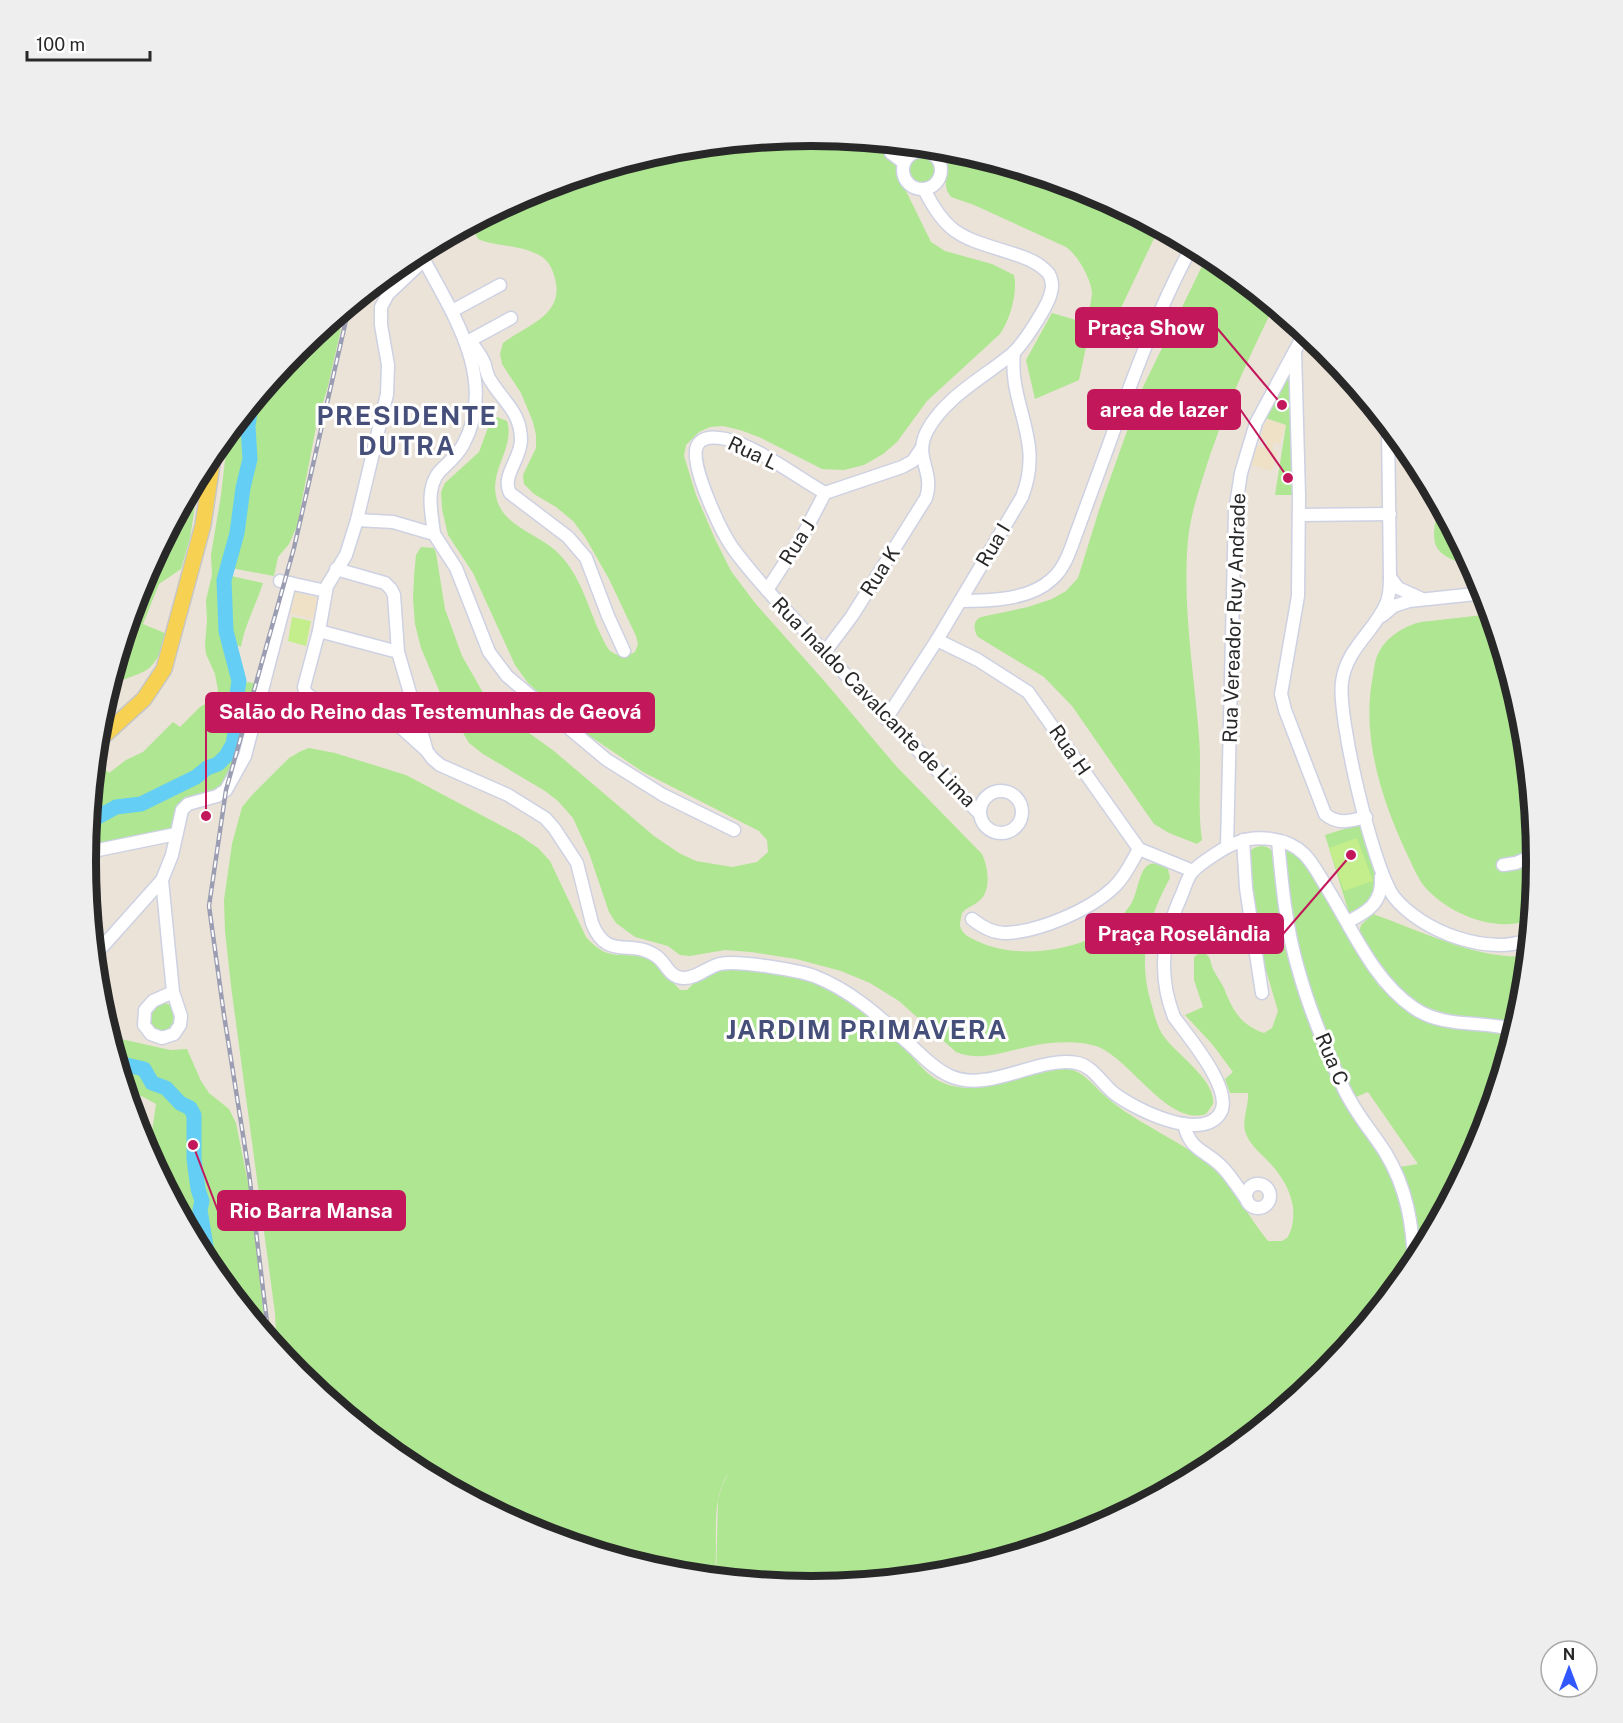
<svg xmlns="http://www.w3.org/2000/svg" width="1623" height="1723" font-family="'Public Sans',sans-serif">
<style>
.education{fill:#eee1c6}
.green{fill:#aee691}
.pitch{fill:#c4ee8b}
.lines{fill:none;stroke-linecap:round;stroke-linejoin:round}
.river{stroke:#64cef4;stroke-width:15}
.minor-casing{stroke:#cdd1e2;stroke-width:15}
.major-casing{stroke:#c7c7c7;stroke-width:18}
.minor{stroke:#fff;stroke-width:12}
.major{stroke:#f7d151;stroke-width:15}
.rail-casing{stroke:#9b9eb3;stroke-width:4.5}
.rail{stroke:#fff;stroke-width:2;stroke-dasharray:7;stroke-linecap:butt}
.labels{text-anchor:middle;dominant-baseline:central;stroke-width:6;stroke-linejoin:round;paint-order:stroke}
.street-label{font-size:20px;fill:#282828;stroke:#fff}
.district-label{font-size:26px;font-weight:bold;letter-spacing:1.5px;fill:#464f7a;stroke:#fff}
.rim{fill:none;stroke:#282828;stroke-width:8}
.leader{fill:none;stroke:#c2185b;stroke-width:2}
.callout-dot{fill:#c2185b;stroke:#fff;stroke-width:2}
.callout{fill:#c2185b;stroke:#c2185b;stroke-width:2}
.callout-label{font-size:21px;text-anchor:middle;font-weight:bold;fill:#fff}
</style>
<rect width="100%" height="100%" fill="#ebe3d8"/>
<g class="education">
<path d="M1266,419L1286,425L1280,444L1274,442L1272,450L1278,452L1272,471L1251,465L1257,446L1265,448L1267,441L1260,438Z"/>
<path d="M294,592L318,598L313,619L288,613Z"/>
</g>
<g class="green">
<path d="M812,136L877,142L899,166L906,191L931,242L945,251L992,264L1014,275C1018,292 1010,320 1000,334L927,401L897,442L883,454L864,465L844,470L822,469L759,437L740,430L723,426L710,427L699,432L686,445L684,456L696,495L715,539L731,571L755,603L826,683L896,766L982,854C988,867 992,891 979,901C973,906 967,907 962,913C961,917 960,922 960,926C962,934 970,938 977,941C1012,958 1064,953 1098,935C1110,929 1124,915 1131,904C1141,888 1138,849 1168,869L1170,878C1147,920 1137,958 1152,1006C1155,1017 1158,1030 1166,1039C1179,1056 1216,1081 1213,1104L1206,1114C1168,1127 1129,1057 1096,1046C1075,1040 1048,1042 1027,1047C1003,1052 980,1062 956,1052L899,1001L870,983L841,971L796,959L751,952L725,950L690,956L680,955L668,946L635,937L616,923L609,912L589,853L573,818L558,801L545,791L483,754L469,743L441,695L421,648L415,624L413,599L414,576L416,555L421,547L434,548L436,553L445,609L462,656L485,696L500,712L554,751L654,836L679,853L696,861L732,867L757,862L768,852L767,840L759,831L643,772L578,728L528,683L515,665L473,573L448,535L442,509L441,492L445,483L479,452L490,422L497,417L507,421C515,448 490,469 496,496C501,525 536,533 555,550C585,577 589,618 609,650C617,657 626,657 635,652L638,644L636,636L609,579L585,537L573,521L556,507L534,494L524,484L523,475L536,448V435L533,422L521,393L502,364L500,354L503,343C528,324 567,315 554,275C551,265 546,258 537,254C518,244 496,247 478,239L474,231L475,222L534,191L670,149Z"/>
<path d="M895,144L953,150L1090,191L1159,228L1119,312L1146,324L1138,344L1090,328L1079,380L1035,399L1026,360L1052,313L1086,323C1088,314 1091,304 1092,294C1092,280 1077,254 1066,247L974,205L951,197L947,191L942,162L936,153L920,148L901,154L898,152Z"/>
<circle cx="921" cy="170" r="15"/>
<path d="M1208,254L1274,306C1247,361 1222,416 1204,474C1197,496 1190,518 1188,540C1182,605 1194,672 1199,736C1202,771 1197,806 1202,840L1197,844L1169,833L1154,824L1072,706L1044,677L978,637C973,630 973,620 981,617L1028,607L1052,599L1066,591L1078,578L1100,507L1142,389Z"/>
<path d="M326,325L341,329L328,386L317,422L297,526L289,544L278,557L274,576L231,568L240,543L254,462L255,406L261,393L298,348Z"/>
<path d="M1288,377H1291L1298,495H1275L1286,425L1263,417L1284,379Z"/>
<path d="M247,411L245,431L247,460L240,479L233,537L222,572L221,627L236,677L235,715L230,738L219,756L194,774L160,791L104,809L90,817L93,786L95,785L93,783L95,762L97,761L109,773L126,760L143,752L173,722L180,727L200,707L217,697L218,690L215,674L206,654L205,645L207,621L206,600L212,575L211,555L221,495L228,434Z"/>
<path d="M196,480L199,481L190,538L181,569L159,584L143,624L167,634C153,676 148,669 110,685L141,583Z"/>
<path d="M1439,503L1473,567C1429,554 1430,545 1439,503Z"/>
<path d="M227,575L263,583C256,605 245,624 241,647L237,645L240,660L228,632Z"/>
<path d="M1492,614L1524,720L1537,862L1532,919C1496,934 1448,914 1424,886C1417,877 1412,864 1407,854C1382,801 1362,739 1372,681C1374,672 1374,662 1378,654C1386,637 1404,626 1421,622Z"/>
<path d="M248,682L257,684L261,687L253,725L225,786L174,818L171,829L97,847L86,853L89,828L103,817L150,803L192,783L223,764L235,745L240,724L242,715L241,688L243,684Z"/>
<path d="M309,748L335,753L406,775L519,835L538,848L550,861L586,937C611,966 624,948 650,960C662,966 671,981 680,990H687C706,969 732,967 759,972C770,973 783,974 795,976C837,985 867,1010 897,1040C911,1053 922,1072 939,1081C979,1101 1023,1072 1064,1069C1081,1068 1093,1085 1104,1095C1138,1126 1184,1140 1217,1172C1237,1193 1250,1219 1268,1241H1282L1287,1238C1293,1229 1294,1218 1293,1207C1290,1188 1280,1173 1266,1159C1259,1152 1250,1144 1246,1134C1241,1121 1249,1107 1248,1093H1230L1225,1079L1233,1072L1212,1044L1185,1015L1203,1007L1194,980V957L1198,954H1206C1212,959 1210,964 1214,971C1217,977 1221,982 1224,988C1232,1009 1240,1025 1264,1033L1272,1028L1278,1011L1263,960L1256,921L1249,855L1251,850C1259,845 1266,844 1273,852L1281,909L1347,1108L1392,1174L1405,1218L1410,1271L1325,1375L1215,1465L1089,1532L953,1574L811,1587L716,1578L718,1500L722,1486L729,1472C708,1503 720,1543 714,1578L670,1573L533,1532L408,1465L298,1375L277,1350L275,1313L231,986L225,931L224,900L232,844L242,807L253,794L289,758L301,751Z"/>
<path d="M1360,824C1366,844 1386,884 1370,901C1365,906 1355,910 1349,913L1325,835Z"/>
<path d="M1290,849L1309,863L1358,955L1379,986L1402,1008L1424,1021L1442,1027L1468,1028L1514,1034L1482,1140L1421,1254L1415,1209L1400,1167L1418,1164L1368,1092L1356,1097C1332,1049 1308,997 1296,944C1289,914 1288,882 1284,852Z"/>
<path d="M1373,914C1419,930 1480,961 1528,956L1523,1003L1517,1024C1472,1016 1426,1019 1392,984C1379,971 1369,949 1359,933L1361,925Z"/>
<path d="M163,1002L172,1006L178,1013L171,1033H152L146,1014L149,1009Z"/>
<path d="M104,1019H110L109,1032L119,1033L121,1039L170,1050L187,1049L201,1081L209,1093L229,1109L236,1123L250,1193L266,1336L212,1269L211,1249L202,1215L205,1197L201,1190L202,1178L198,1146L199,1120L196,1109L190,1101L179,1099L166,1084L158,1080L147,1068L117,1060Z"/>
<path d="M118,1065L137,1071L147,1083L161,1088L176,1106L188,1112L191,1130L187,1145L205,1259L175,1202L166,1165L156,1168L141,1139L152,1132L156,1104L125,1087Z"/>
</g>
<g class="pitch">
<path d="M292,617L311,621L306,646L288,641Z"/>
<path d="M1357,838L1373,881L1344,891L1329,848Z"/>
</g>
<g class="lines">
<g class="river">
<path d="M89,822L116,807L141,804L196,777L207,768L218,764L226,756L233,744L236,728L237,694L239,681L226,631L224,580L237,533L243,488L250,459L248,426L251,406"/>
<path d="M118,1063L144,1069L152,1083L166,1088L180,1103L190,1108L194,1115V1159L198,1189L202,1201L200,1210L206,1246L207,1263"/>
</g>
<g class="minor-casing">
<g id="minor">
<path d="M889,143L891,153L904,163"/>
<circle cx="922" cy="170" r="19"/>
<path d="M424,260C454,316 498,381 463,445C457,456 448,463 439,472C425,490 432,514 434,534"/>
<path d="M424,260L427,248"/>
<path d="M452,311L500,285"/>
<path d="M470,341C476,349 482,356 485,365C486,370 487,374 489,378C502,401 521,411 521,440C521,459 501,476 510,493L568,537L586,558L608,616L624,651"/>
<path d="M467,342L511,318"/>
<path d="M1295,351L1299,495L1298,596L1281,694L1285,710L1325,814C1337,825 1351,821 1366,817"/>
<path d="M1388,426L1390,577C1390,586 1390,595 1386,604C1374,632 1346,649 1342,682C1337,716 1373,869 1394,897C1421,931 1489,957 1530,939"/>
<path d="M921,449L913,461L902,467L825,493C797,477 756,446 726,439C716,437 702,435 697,446C689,464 721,531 732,547C757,582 788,612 816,643C870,701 925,758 980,814"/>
<path d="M1299,515L1390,514"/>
<path d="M357,520L393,522L434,534L456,568L489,652L507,676L607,760L663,795L734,830"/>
<path d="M336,569L385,583L391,589L394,595L398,652L426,748"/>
<path d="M1390,577L1398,588L1420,598"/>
<path d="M280,581L326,591"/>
<path d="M767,590L803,535L825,493"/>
<path d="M960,601C990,601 1030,600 1052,579C1067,566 1072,544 1079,526C1089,499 1099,472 1109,444C1133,377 1158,309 1192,246"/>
<path d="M1382,616L1394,606L1409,601L1485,593"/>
<path d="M319,631L398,652"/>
<path d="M937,640L978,660L1028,692L1139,849L1193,871"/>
<path d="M825,652L852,616L926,498C935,471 913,458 927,431C945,397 983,378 1012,354C1022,346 1049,305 1051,292C1053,286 1052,280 1049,274C1040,263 1027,258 1014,254C965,238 948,238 924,189"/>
<path d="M415,714L410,722L396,723L312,698L305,692L304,687L319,631L327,586L346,555L357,520L387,394L388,365L381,325V307L388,294L424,260"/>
<path d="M886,719L937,640L1022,497C1045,439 1008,406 1014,352"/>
<path d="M396,723L426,750L432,758L440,765L508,795L545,818L554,828L577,863L592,923C607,962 631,938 656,956C666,962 669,978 683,978C696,979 707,967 720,964C737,960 797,970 814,976C850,990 878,1015 906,1041C920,1053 931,1067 948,1075C987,1095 1038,1055 1077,1063C1093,1066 1102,1084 1115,1094C1135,1109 1198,1141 1219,1115C1237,1093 1187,1035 1174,1017C1157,973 1163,936 1182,894C1185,887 1188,875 1194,870C1201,863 1226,846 1236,843C1257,834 1288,838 1304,854C1314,864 1320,877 1327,888C1353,930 1373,980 1414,1008C1444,1029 1483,1020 1515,1030"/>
<circle cx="1001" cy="812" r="21"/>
<path d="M1243,840L1246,888L1262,993"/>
<path d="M1278,841C1282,885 1286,929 1299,972C1310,1011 1326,1050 1343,1087C1355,1113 1370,1129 1385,1152C1407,1188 1413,1225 1414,1266"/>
<path d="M1227,847L1235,511L1241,473L1256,423L1305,332"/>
<path d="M86,858L98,850L176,834"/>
<path d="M1503,865L1516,863L1537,854"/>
<path d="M972,919C982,927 992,933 1005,933C1039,932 1090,910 1114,887C1125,877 1132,861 1139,849"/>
<path d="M1347,922C1368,912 1383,902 1381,877"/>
<path d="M95,955L162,880"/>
<path d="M173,992L153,1001L145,1010L144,1025L151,1034L162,1038L174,1034L180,1025L181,1016L173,992L162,880L172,855L182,810L188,804L217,796L226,790L245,756L290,583"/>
<path d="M1184,1124C1190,1152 1207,1150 1224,1169C1232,1178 1239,1189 1247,1200"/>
<circle cx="1258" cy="1196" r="12"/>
</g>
</g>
<g class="major-casing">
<path id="major" d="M97,742L144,699L164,669L203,525L214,451"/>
</g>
<use href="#minor" class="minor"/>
<use href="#major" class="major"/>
<g class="rail-casing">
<path id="rail" d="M269,1339L249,1173L224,1015L209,906L226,790L294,548L349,307"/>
</g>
<use href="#rail" class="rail"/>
</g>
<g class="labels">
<g class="street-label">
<text transform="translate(753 453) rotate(25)">Rua L</text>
<text transform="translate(797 542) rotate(-58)">Rua J</text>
<text transform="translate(993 545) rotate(-59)">Rua I</text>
<text transform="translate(880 571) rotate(-57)">Rua K</text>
<text transform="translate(1234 618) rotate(-88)">Rua Vereador Ruy Andrade</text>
<text transform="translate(874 702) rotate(46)">Rua Inaldo Cavalcante de Lima</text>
<text transform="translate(1070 750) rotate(55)">Rua H</text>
<text transform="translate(1332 1059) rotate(67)">Rua C</text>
</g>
<g class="district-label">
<text x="407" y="415">PRESIDENTE<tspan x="407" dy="30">DUTRA</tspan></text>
<text x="867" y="1029">JARDIM PRIMAVERA</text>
</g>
</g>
<path d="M0 0H1623V1723H0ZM96 861a715 715 0 1 1 1430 0a715 715 0 1 1-1430 0Z" fill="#eee" fill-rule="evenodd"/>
<path class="rim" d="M96 861a715 715 0 1 1 1430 0a715 715 0 1 1-1430 0Z"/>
<path class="leader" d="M1282 405L1217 328M1288 478L1240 409M206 816L206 712M1351 855L1283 934M193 1145L218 1211"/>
<g class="callout-dot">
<circle cx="1282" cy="405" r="6"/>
<circle cx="1288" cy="478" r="6"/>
<circle cx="206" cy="816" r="6"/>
<circle cx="1351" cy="855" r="6"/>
<circle cx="193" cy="1145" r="6"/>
</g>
<g class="callout">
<rect x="1076" y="308" width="141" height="39" rx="6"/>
<rect x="1088" y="390" width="152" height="39" rx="6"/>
<rect x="206" y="693" width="448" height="39" rx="6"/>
<rect x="1086" y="914" width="197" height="39" rx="6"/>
<rect x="218" y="1191" width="187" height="39" rx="6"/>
</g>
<g class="callout-label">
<text x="1146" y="335">Praça Show</text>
<text x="1164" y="417">area de lazer</text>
<text x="430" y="719">Salão do Reino das Testemunhas de Geová</text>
<text x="1184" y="941">Praça Roselândia</text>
<text x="311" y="1218">Rio Barra Mansa</text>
</g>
<g transform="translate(1569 1669)"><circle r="28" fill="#ffffff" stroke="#a9a9a9" stroke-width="1.5"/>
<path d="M0-4.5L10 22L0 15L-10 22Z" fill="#3157ff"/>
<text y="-9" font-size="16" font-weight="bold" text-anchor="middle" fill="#282828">N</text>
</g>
<path d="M27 51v9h123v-9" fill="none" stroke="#282828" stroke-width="3"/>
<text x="36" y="51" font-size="18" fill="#282828" stroke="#ffffff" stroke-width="4.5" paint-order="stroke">100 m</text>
</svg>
